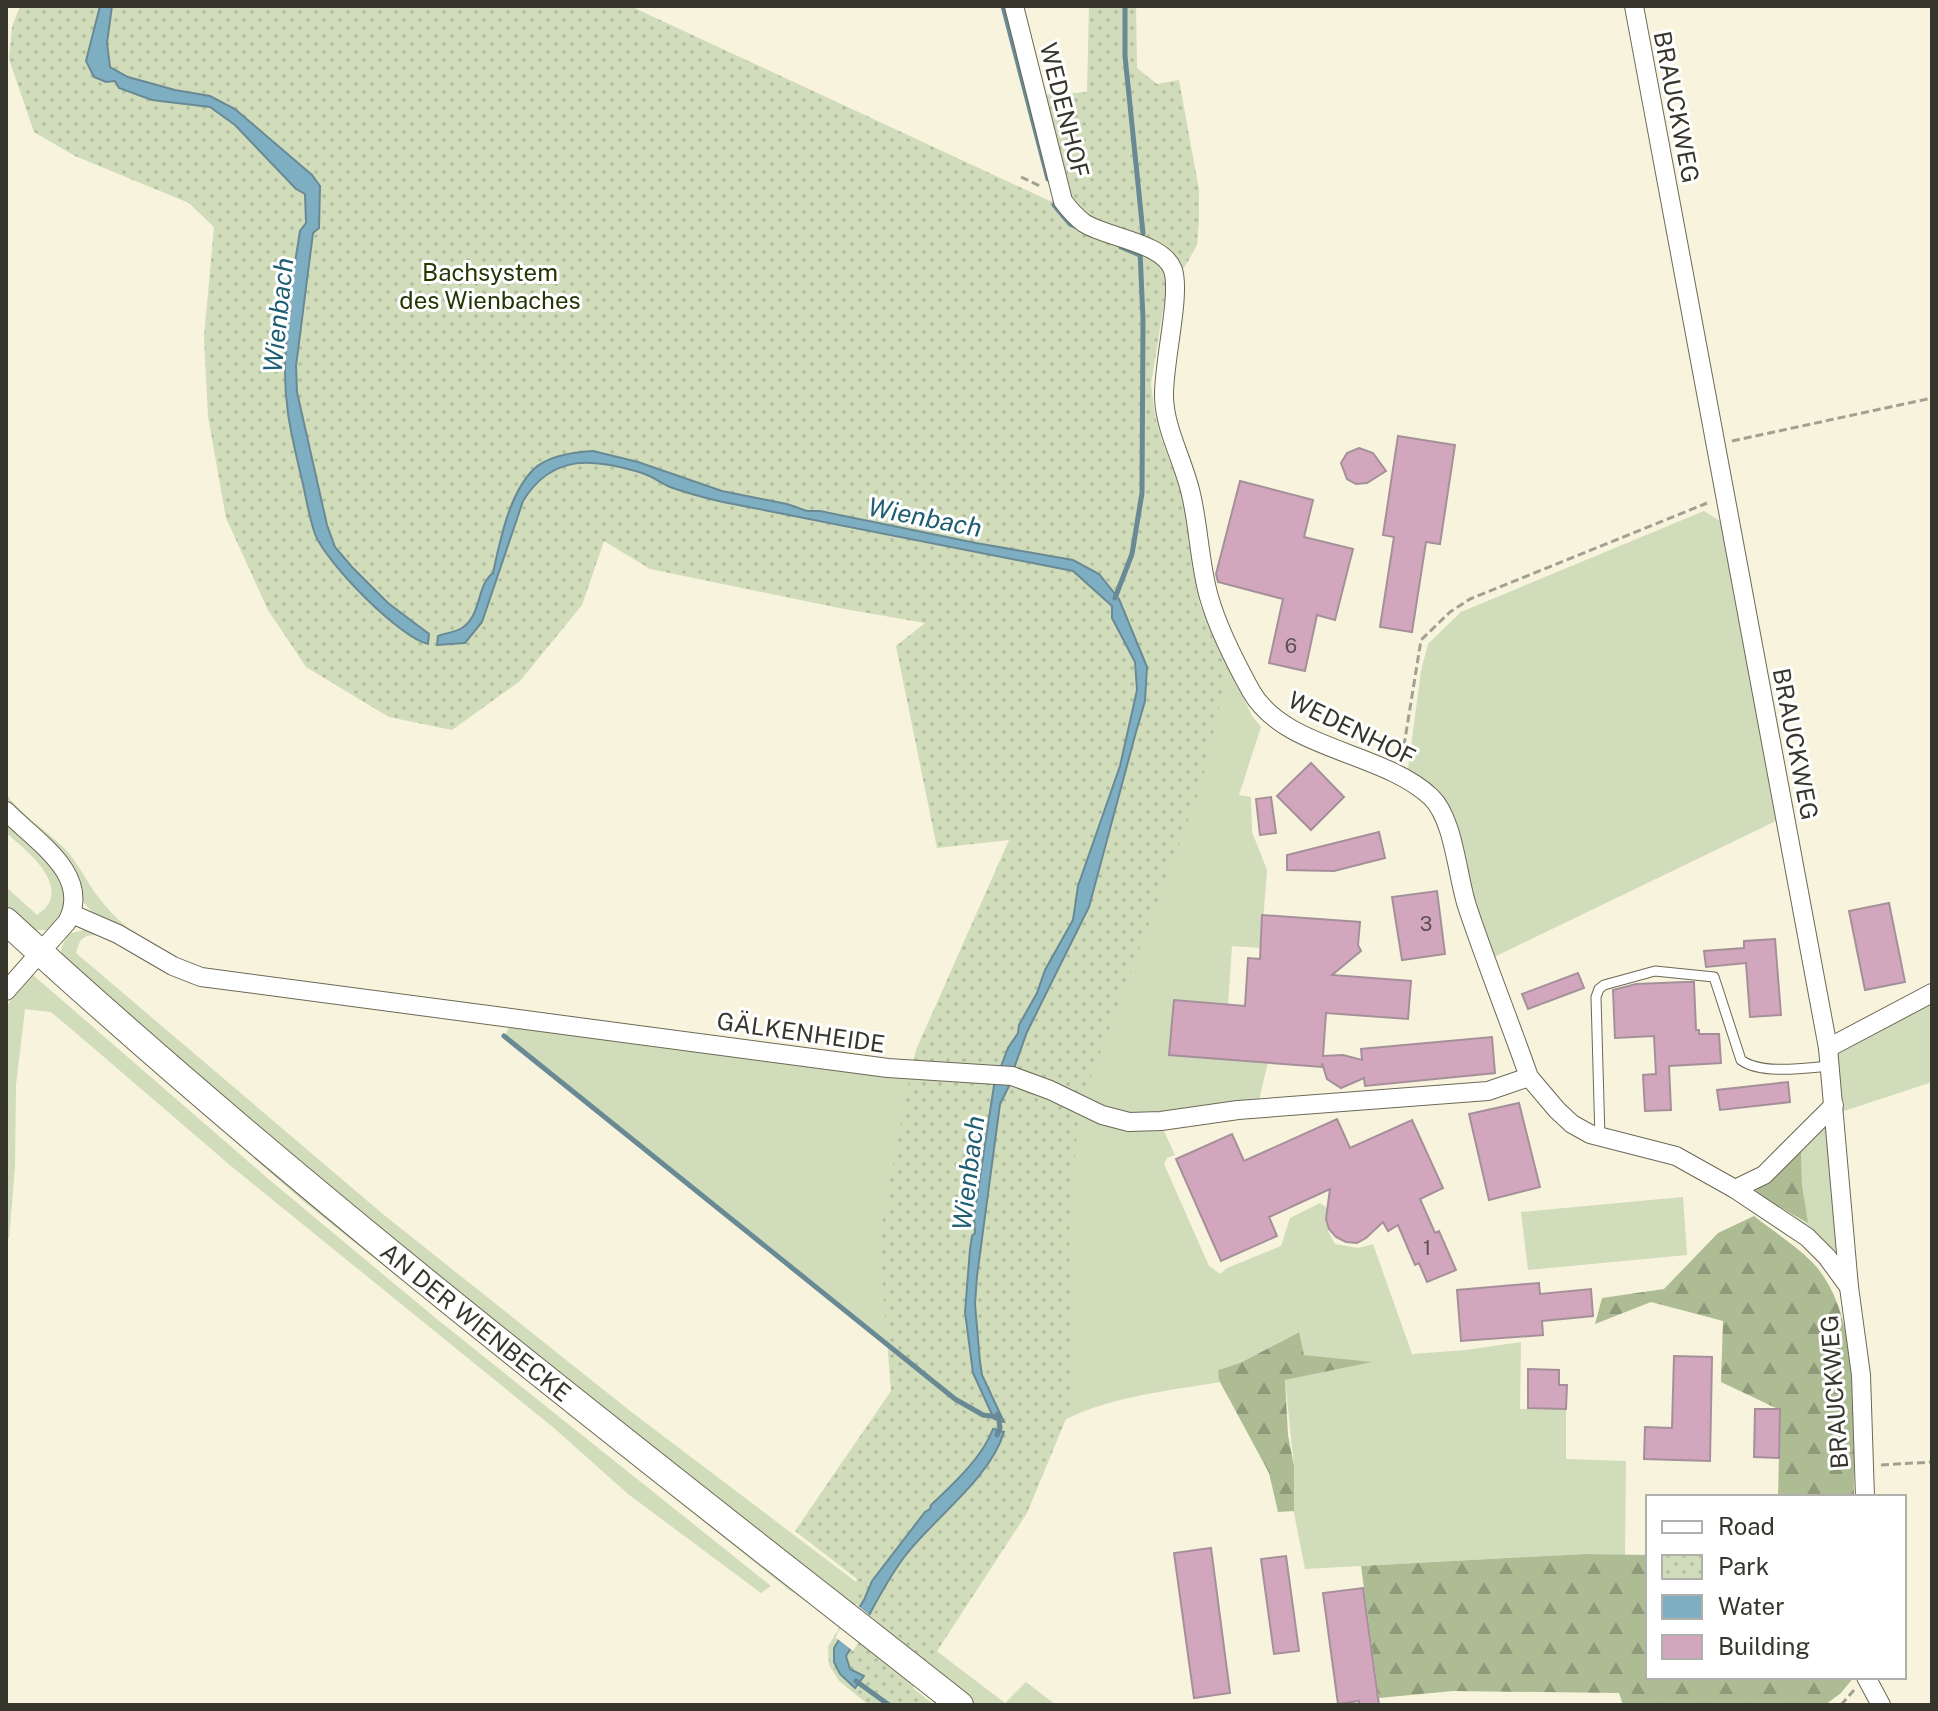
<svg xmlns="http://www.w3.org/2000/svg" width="1938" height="1711" font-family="'Public Sans',sans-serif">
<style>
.grass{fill:#d0dcba;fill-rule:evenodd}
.forest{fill:url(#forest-firs)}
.park{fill:url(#park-dots)}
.water{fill:#7eaec1;stroke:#698a95;stroke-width:2}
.pier{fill:#f7f3dd}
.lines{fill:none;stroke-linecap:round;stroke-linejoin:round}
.stream{stroke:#698a95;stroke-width:5}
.building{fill:#d2a7bd;stroke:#a5909a;stroke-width:2}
.lane-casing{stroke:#6c6956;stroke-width:11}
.street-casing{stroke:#6c6956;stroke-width:20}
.secondary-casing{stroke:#6c6956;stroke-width:28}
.path{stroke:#a2a090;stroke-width:3;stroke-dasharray:8 4;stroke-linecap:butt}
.lane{stroke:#fff;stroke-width:9}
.street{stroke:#fff;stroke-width:18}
.secondary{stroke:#fff;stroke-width:26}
.labels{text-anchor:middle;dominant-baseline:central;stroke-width:6;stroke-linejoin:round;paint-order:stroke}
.number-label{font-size:20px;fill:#5e5251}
.street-label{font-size:24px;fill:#37362d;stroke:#fff}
.park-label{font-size:24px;fill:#273404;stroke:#fff}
.water-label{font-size:26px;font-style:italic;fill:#1f5e72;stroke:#fff}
</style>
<defs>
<pattern id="forest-firs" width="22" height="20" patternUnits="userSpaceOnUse" patternTransform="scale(2)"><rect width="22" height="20" fill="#aebc94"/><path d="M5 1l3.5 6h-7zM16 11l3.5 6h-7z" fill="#8e9a79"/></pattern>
<pattern id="park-dots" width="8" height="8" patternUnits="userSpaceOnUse" patternTransform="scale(2)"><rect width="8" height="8" fill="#d0dcba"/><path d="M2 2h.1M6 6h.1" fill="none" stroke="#b3bda0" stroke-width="1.8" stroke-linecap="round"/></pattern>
</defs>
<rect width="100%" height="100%" fill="#f7f3dd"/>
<g class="grass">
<path d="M1147,458L1174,467L1187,516L1200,605L1252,716L1261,727L1239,795L1251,797L1252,832L1267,870L1261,948L1232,946L1228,1004L1174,1000L1169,1054L1268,1062L1259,1100L1160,1115H1118L1017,1062Z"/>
<path d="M1704,511L1722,522L1776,821L1494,957L1471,889L1454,814L1438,789L1408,769L1421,671L1428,644L1461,612Z"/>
<path d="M6,794C22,816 45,829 64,848C79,863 86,882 99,898C131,940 173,959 222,973L473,1003V1007L228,977L209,974L172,960L94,914L82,901L73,873L63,856L13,812L6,803Z"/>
<path d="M6,819L40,848L66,889L63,914L46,930H31L6,908V887L37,915C76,890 28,851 6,833Z"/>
<path d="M88,929L260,994L105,937C87,933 80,935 76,953L384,1215L634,1414L860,1585L859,1607L848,1599L845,1603L593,1403L227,1103L62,955L61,949L68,934Z"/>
<path d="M42,973L51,975L822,1612L788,1589L303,1201Z"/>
<path d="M33,975L272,1182L438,1320L771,1586L761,1593L628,1494L554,1428L231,1166L76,1033L51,1012L25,1009L16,1085L15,1166L9,1239L6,1236V1008C13,996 21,981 33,975Z"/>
<path d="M1932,1002V1082L1841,1112L1838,1054Z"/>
<path d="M511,1024L957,1080L963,1402L505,1035Z"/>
<path d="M1010,1084L1162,1127L1175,1155L1167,1158L1164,1164L1209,1266L1220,1274L1227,1268L1281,1246L1290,1218L1320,1203L1327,1208L1328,1231L1335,1244L1358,1248L1373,1244L1412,1354L1466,1350L1521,1342L1520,1409H1566V1459L1626,1461L1625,1555L1584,1554L1305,1569L1292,1503L1294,1466L1285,1380L1368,1362L1303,1355L1298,1332L1240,1363L1218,1370L1220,1382C1167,1391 1105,1397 1057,1424L930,1646L1005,1703L1026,1682L1056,1705H974L876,1628Z"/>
<path d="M1826,1119L1840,1253L1743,1194ZM1801,1148L1802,1185L1807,1223L1754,1193Z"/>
<path d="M1683,1197L1687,1255L1528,1270L1521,1212Z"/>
</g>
<g class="forest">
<path d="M1801,1147L1802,1185L1808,1223L1754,1193Z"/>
<path d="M1754,1216C1773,1231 1795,1245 1812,1262C1863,1314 1853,1428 1854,1497H1778L1780,1410L1721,1382L1723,1321L1651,1302L1595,1324L1602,1298L1664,1289L1718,1233Z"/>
<path d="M1299,1332L1304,1355L1372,1362L1285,1380L1288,1435L1294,1466V1511L1278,1512L1269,1473L1219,1380L1218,1370L1240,1363Z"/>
<path d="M1584,1554L1648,1555V1677H1854L1841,1693L1825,1705H1623L1619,1693L1453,1691L1379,1698L1361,1566Z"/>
</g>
<path class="park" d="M20,6H630L1050,201L1067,197L1045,95L1087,92L1089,6H1136L1137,68L1157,84L1179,80L1199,190V221L1197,245L1187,263L1166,291L1151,384L1155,415L1162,441L1186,503L1197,604L1228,670L1201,786L1079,1109L1069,1231L1073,1402L1027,1513L913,1688L934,1705H869L839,1681L829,1665L828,1647L838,1630L857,1579L795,1531L891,1391L879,1239L911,1070L916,1050L1009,840L937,848L896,646L925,623L839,608L650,569L604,541L582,605L520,681L452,730L389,717L306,667L268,610L226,518L208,416L204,337L214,227L189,203L75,156L34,132L9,59L12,27Z"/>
<g class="water">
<path d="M100,6H112L107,43L110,67L128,77L175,90L210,96L235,109L312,175L320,186L319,228L313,233L296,366L297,392L327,525L335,547L352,567L388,603L429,634L428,644C399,637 326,563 315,534C309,517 306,497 302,480C290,430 282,397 286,346C287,334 287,321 291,309L289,301L300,231L306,223L305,194L296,189L235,125L210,107L152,100L119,88L115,81L106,82L94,77L86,61Z"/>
<path d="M593,451L638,462L722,491L787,504L807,511H820L976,543L1073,560L1099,574L1119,599L1147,667L1145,701L1136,732L1089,907L1027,1032L1013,1071L1000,1069L1008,1048L1018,1033L1019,1025L1037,993L1045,970L1073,920L1078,886L1120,766L1137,690L1135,662L1112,618V606L1073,571L723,502C705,498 687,493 670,487C661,483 652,476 642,473C596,459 553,452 523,501L482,622L465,643L437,645L438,636C446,633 456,632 462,628C482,615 476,586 493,573C500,541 509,493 534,469C548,456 575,452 593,451Z"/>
<path d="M995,1079L1010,1084L1000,1104L977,1276L975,1304L980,1362L982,1375L1004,1422L994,1419L973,1373L965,1312L970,1249L972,1236L975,1233L974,1216Z"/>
<path d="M993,1429L1004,1432C990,1479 933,1519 905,1556C881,1587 867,1623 846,1656L850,1669L864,1676L855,1688L840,1674L834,1662V1648L864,1600L872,1581L925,1512L930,1509L931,1505C953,1484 982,1458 993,1429Z"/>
</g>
<path class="pier" d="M856,1604L874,1619L853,1651L835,1637Z"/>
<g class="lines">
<g class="stream">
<path d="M1003,6L1048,179"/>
<path d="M1125,6V56L1143,233"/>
<path d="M1054,205L1070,224L1079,228"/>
<path d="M1121,247L1140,255"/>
<path d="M1115,598L1132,554L1142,493L1143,319L1140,251"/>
<path d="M504,1036L955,1399L983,1415L998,1417"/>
<path d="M997,1435L1000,1428L998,1414"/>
<path d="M856,1681L889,1705"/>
</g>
</g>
<g class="building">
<path d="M1398,436L1455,445L1440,544L1426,542L1412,632L1380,627L1394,537L1383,535Z"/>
<path d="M1359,448L1373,453L1386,471L1367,483L1356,484L1347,479L1341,463L1347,453Z"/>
<path d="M1240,481L1313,500L1304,537L1353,549L1335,620L1317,615L1305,671L1269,663L1283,599L1218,582L1216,574Z"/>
<path d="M1311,763L1344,797L1311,830L1277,796Z"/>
<path d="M1271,797L1276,833L1260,835L1256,799Z"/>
<path d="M1379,832L1385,858L1334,871L1287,870V855Z"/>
<path d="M1437,891L1445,954L1402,960L1392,897Z"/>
<path d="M1889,903L1905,982L1865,990L1849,911Z"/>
<path d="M1262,915L1360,922L1358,945L1361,951L1332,975L1411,981L1408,1019L1326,1013L1323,1056L1343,1055L1362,1060L1361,1049L1492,1037L1495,1073L1365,1086L1364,1078L1341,1088L1327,1079L1322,1063V1067L1169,1055L1174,1000L1245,1006L1248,958L1260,959Z"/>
<path d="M1775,939L1781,1015L1750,1017L1746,963L1706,967L1704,951L1744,948V941Z"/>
<path d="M1578,973L1584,988L1528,1009L1522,994Z"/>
<path d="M1685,982H1694L1696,1030H1699V1034H1719L1721,1063L1669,1066L1671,1110L1645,1111L1643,1075L1656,1074L1654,1036L1615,1038L1613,990L1636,984Z"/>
<path d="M1788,1082L1790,1102L1720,1110L1717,1090Z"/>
<path d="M1519,1103L1540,1187L1489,1200L1469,1114Z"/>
<path d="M1337,1119L1350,1148L1412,1120L1443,1188L1420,1199L1435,1233L1439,1231L1456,1270L1427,1282L1419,1263L1415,1265L1398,1225L1388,1231L1383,1222L1366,1238L1357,1243L1346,1242L1336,1237L1329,1229L1326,1219L1330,1189L1269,1217L1277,1236L1221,1261L1176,1159L1232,1134L1244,1161Z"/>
<path d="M1539,1283L1540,1294L1591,1289L1593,1316L1542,1321L1543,1335L1461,1341L1457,1290Z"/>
<path d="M1674,1356L1712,1357L1710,1461L1644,1459L1645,1427L1672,1428Z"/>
<path d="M1528,1369L1559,1370V1385H1567L1566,1409L1528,1408Z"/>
<path d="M1755,1409H1780L1779,1458L1754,1457Z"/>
<path d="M1211,1548L1230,1693L1194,1698L1174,1553Z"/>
<path d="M1286,1556L1299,1651L1274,1654L1261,1559Z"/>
<path d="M1363,1588L1379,1705H1359V1701L1338,1704L1323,1593Z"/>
</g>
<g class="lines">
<g class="lane-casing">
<path id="lane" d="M1600,1138L1596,997L1599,989L1604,985L1655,971L1714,977L1741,1060C1761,1075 1806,1068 1829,1066"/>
</g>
<g class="street-casing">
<g id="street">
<path d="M1014,6L1063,201C1069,209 1076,217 1084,223C1107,238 1163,242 1173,270C1181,295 1163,364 1164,397C1165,429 1182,458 1190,490C1199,525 1199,562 1209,597C1218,629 1235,662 1251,691C1284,750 1382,751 1431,797C1454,819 1457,875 1467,906C1486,963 1509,1020 1529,1077L1557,1110L1572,1124L1590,1134L1676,1156L1735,1189L1807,1237L1827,1257L1849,1287"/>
<path d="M1634,6L1828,1048L1849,1287L1861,1375L1865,1497"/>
<path d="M6,811C34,840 93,875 67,922L6,991"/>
<path d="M72,914L118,934L173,966L201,977L888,1068L1012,1076L1050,1090L1102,1115L1129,1122L1161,1121L1238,1110L1488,1091L1529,1077"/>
<path d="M1828,1048L1932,993"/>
<path d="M1735,1189L1764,1175L1834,1105"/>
<path d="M1866,1677L1881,1705"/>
</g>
</g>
<g class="secondary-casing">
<g id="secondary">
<path id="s1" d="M6,921C309,1200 637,1450 960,1705"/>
</g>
</g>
<g class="path">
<path d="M1021,177L1040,186"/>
<path d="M1732,441L1932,398"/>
<path d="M1402,758L1421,640L1450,612L1470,599L1707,503"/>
<path d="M1881,1465L1932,1462"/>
<path d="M1841,1705L1854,1690"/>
</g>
<use href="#lane" class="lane"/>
<use href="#street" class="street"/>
<use href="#secondary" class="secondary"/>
</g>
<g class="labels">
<g class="number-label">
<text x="1291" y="646">6</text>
<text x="1426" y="924">3</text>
<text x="1427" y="1248">1</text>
</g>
<g class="street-label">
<text transform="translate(1677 107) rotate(79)">BRAUCKWEG</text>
<text transform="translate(1065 110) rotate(76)">WEDENHOF</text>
<text transform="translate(1352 728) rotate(26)">WEDENHOF</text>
<text transform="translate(1796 744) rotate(79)">BRAUCKWEG</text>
<text transform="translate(801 1032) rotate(8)">GÄLKENHEIDE</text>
<text stroke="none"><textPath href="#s1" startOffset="618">AN DER WIENBECKE</textPath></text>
<text transform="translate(1834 1392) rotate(-94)">BRAUCKWEG</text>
</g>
<g class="park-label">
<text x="490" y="272">Bachsystem<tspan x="490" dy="28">des Wienbaches</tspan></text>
</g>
<g class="water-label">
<text transform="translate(278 315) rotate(-84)">Wienbach</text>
<text transform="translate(925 517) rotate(11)">Wienbach</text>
<text transform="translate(968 1173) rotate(-83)">Wienbach</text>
</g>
</g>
<rect width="1938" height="1711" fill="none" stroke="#37362d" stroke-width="16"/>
<rect x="1646" y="1495" width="260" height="184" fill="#ffffff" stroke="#afafab" stroke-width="2"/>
<rect x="1662" y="1521" width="40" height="12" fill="#ffffff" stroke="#afafab" stroke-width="2"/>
<text x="1718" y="1535" font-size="24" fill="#37362d">Road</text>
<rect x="1662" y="1555" width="40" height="24" fill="url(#park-dots)" stroke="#afafab" stroke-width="2"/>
<text x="1718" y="1575" font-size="24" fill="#37362d">Park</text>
<rect x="1662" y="1595" width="40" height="24" fill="#7eaec1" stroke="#afafab" stroke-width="2"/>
<text x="1718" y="1615" font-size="24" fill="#37362d">Water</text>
<rect x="1662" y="1635" width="40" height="24" fill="#d2a7bd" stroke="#afafab" stroke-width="2"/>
<text x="1718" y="1655" font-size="24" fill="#37362d">Building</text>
</svg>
